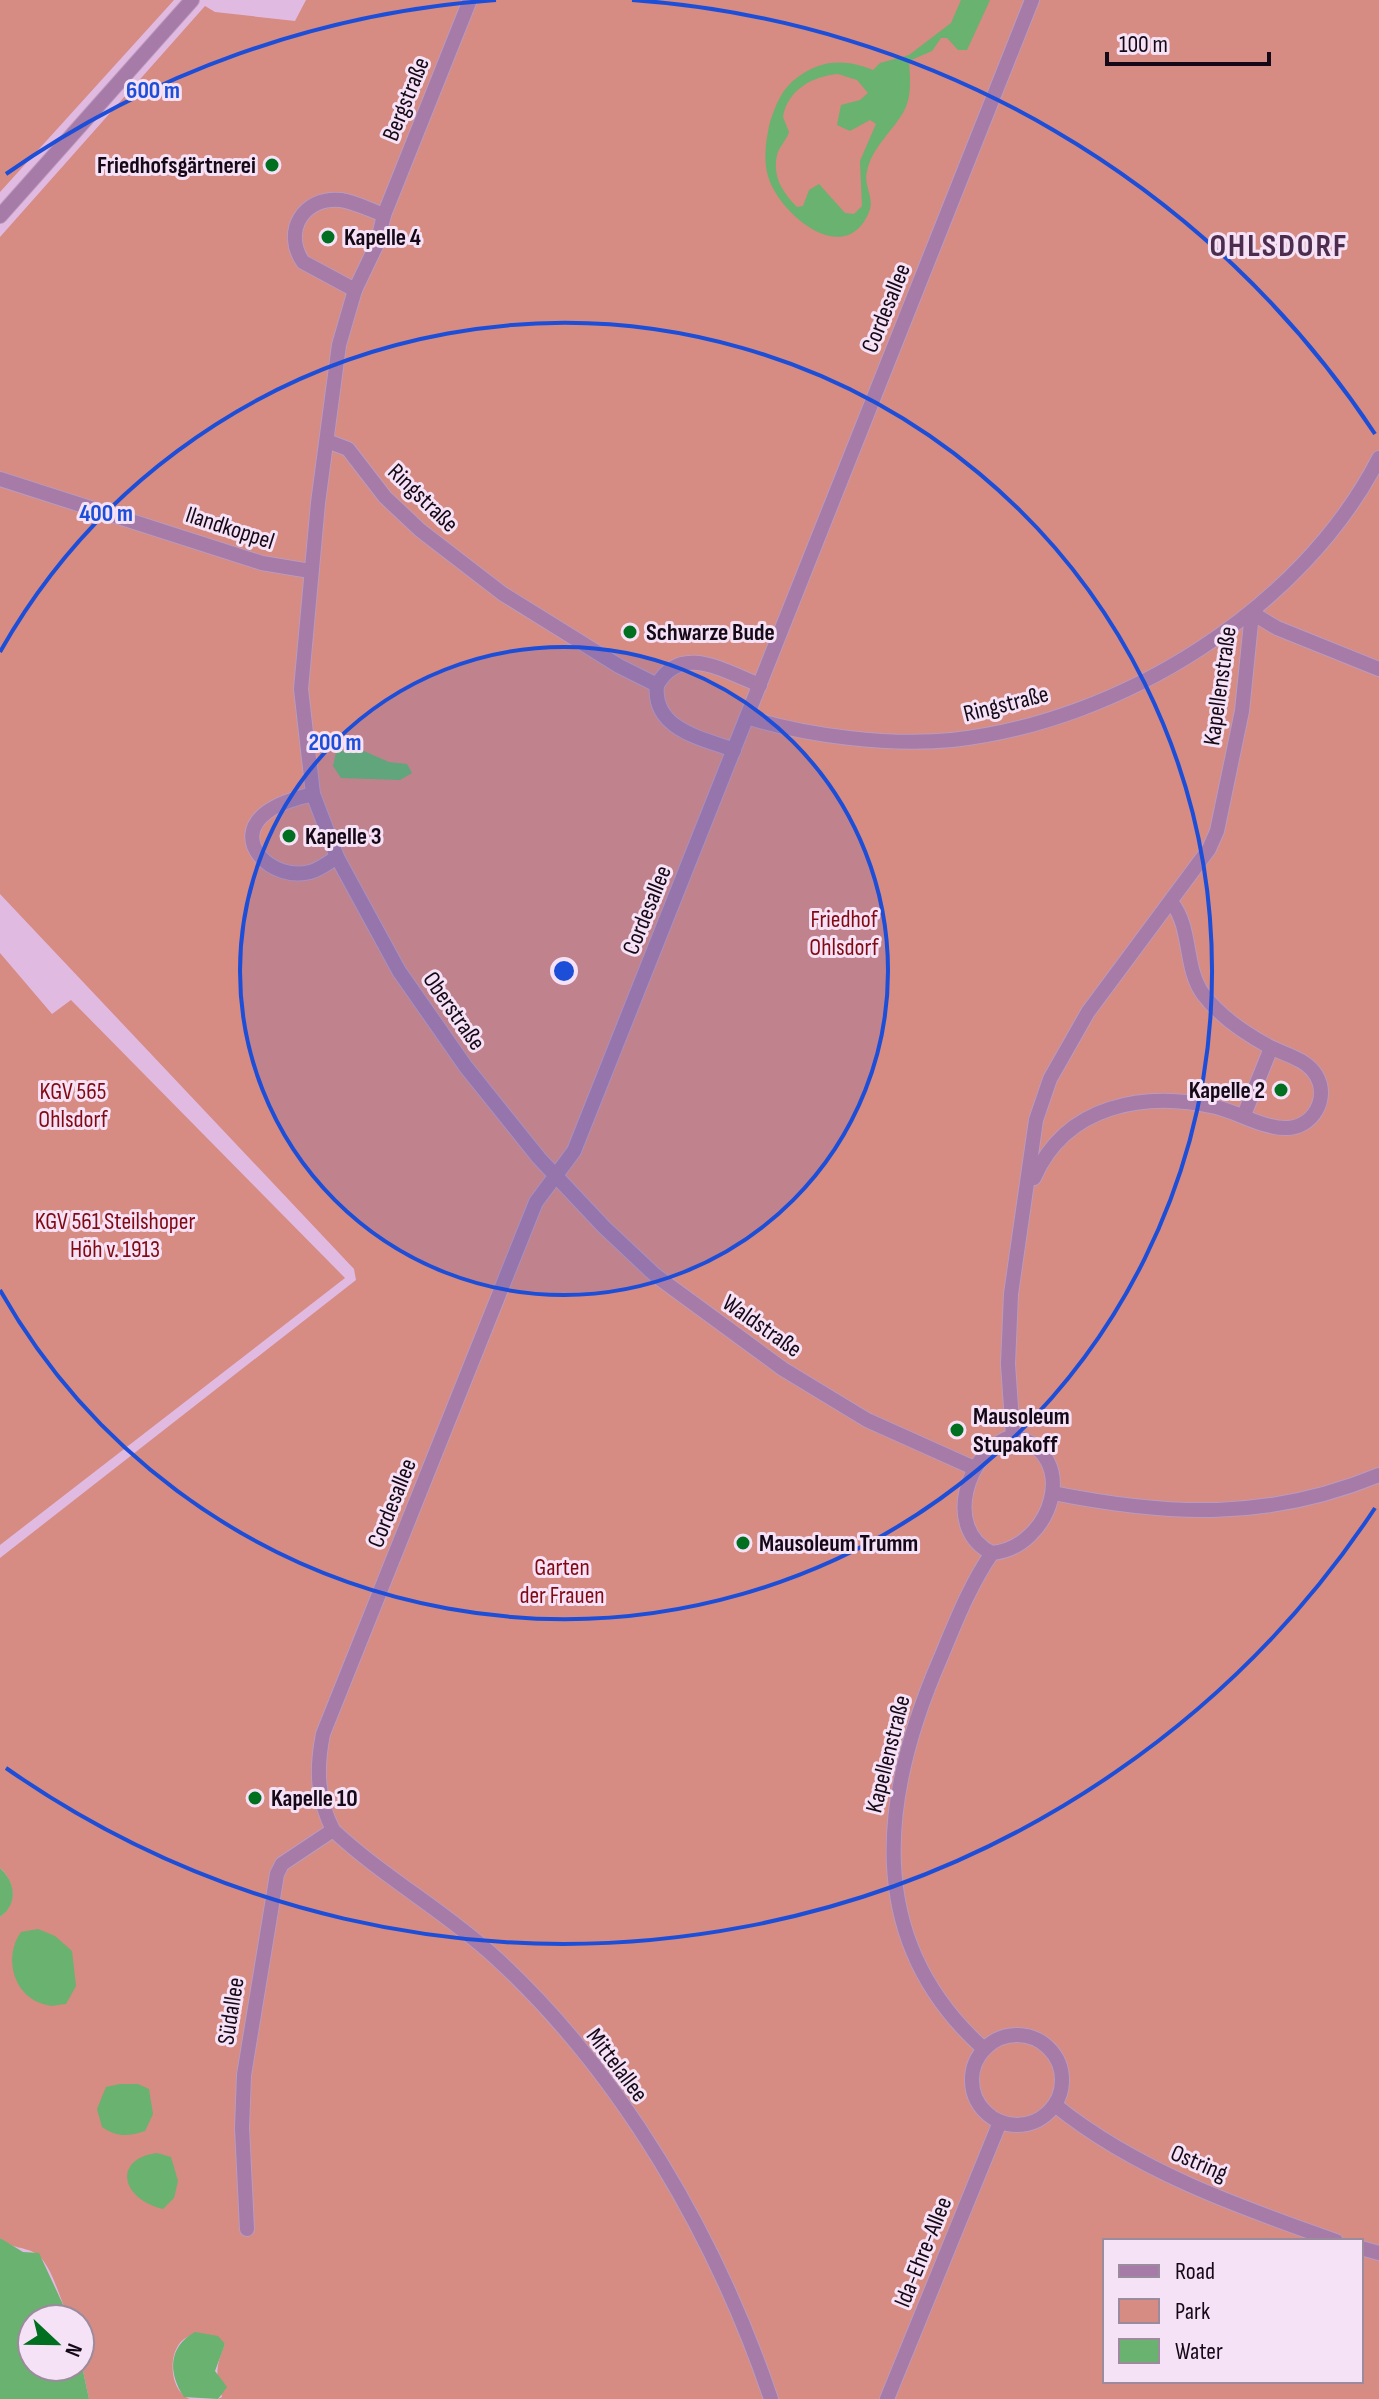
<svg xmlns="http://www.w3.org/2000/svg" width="1379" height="2399" font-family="'Sofia Sans Condensed',sans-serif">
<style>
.green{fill:#d68b83;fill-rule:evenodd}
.water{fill:#69b26f;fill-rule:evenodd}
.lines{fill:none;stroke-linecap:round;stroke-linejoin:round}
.minor-casing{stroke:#bc9abd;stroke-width:16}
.minor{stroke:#a67ba7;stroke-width:14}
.ring{fill:none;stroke:#1d4ed8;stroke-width:4}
.poi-dot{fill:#006f20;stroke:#f6e2f6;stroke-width:3}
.labels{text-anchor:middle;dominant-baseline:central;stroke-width:6;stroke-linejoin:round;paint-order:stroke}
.street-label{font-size:24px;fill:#160917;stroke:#f6e2f6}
.poi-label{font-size:24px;font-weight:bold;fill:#160917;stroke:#f6e2f6;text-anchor:start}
.park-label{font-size:24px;fill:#820811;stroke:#f6e2f6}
.district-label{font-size:32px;font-weight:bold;letter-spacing:2px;fill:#4d2d4e;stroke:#f6e2f6}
.centre{fill:#1d4ed8;stroke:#f6e2f6;stroke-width:4}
.ring-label{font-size:24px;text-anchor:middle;font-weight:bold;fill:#1d4ed8;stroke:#f6e2f6;stroke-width:6;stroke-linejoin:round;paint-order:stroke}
</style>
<rect width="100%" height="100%" fill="#e1bae1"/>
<g class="green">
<path d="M0,0H174L0,192Z"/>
<path d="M306,0H1379V2399H218L222,2397C215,2374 216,2366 225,2344C167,2307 160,2388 190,2399H89L80,2357V2319H66V2311C59,2296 50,2261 35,2253C22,2246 15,2250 0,2238V1917C18,1903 15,1882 0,1868V1558L356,1280L354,1269L0,894V237L205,6L215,12L295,21ZM1105,2241H1361V2381H1105Z"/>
<path d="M0,953L52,1014L71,1000L345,1278L0,1545Z"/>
</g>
<g class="water">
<path d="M961,0H990L967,50H958L947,38H941L932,51L909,61C910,77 912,94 905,109C893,132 873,145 867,171C863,186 875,197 869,212C845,270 778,213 768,176C763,159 766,139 770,122C776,104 782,88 798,77C822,59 846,59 873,70L880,63L909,55L951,23ZM838,74L857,80L868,93L860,100L841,105L837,125L850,131L870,120L876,124L860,161L862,206L854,214L845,213L819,184L809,190L803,206L797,207C783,193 772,177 777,155C779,147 786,141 789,132L783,117C787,90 813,76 838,74Z"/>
<path d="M357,748L389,762L407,764L412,773L400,780L341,778L333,766L336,752Z"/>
<path d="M0,1868C15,1882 19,1903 0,1917Z"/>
<path d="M38,1929L55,1936L72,1951L76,1986L66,2004C61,2004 52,2007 47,2005C13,1998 3,1957 21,1932Z"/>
<path d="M120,2084H138L149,2089L153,2114L145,2131C127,2137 117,2137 102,2127L97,2109L106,2087Z"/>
<path d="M157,2153L171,2157L178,2181L174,2198L163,2209C121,2199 112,2159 157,2153Z"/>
<path d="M0,2238L23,2252L39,2253L66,2311V2319H32V2367H80V2357L89,2399H0Z"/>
<path d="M195,2332L218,2336L225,2344L215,2371L227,2387L218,2399L184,2397C168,2373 168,2347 195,2332Z"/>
</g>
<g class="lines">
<g class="minor-casing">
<g id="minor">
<path d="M470,0L384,215L377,244L355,290L339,345L318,503L301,689L313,794L337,857L399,971L466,1067L539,1158L604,1227L655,1275L783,1369L867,1420L974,1468"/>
<path d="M0,216L192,0"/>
<path d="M355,290L303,262C282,231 304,196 341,200C355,202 370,210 384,215"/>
<path d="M327,441L348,449L385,497L420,530L503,594L619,666L657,685"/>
<path d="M0,479L262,563L310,571"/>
<path d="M1252,613L1277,628L1379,669"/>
<path d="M747,717C806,736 890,746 952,740C1120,722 1302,609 1379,458"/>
<path d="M734,750C701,738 652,729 657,685C681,642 725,672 760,685"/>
<path d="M313,794C297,798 281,802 267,812C229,840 272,882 310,872C319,870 329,862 337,857"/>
<path d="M1244,1115L1271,1048"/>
<path d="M1034,1178C1066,1104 1145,1091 1216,1107C1240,1113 1262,1128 1286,1128C1313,1128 1330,1098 1316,1075C1306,1059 1286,1055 1270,1047C1246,1034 1220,1017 1203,994C1184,968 1192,928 1172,903"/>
<path d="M1013,1436L1008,1364L1011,1294L1036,1120L1050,1079L1088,1012L1209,849L1217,831L1242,711L1252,613"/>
<path d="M1013,1436C1083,1454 1051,1548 992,1553C942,1529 967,1450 1013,1436Z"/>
<path d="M1053,1493C1168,1516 1268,1521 1379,1475"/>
<circle cx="1017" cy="2080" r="45"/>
<path d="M984,2049C861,1939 881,1794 941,1657C956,1621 970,1585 992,1553"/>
<path d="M1055,2105C1135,2170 1239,2207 1336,2241"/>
<path d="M247,2229L242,2128L244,2075L277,1874L282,1864L333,1830"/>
<path d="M1361,2248L1379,2253"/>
<path d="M771,2399C716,2237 623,2075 496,1958C445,1911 383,1877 333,1830C317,1798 316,1769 323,1734L536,1202L574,1151L1032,0"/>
<path d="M887,2399L1000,2122"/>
</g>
</g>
<use href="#minor" class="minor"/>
</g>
<circle cx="564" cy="971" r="324" fill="#1d4ed8" fill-opacity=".12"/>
<g class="ring">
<circle cx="564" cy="971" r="324"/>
<path d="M0 652A648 648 0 1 1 0 1290"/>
<path d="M1375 1508A973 973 0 0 1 6 1768M6 174A973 973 0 0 1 496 0M632 0A973 973 0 0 1 1375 434"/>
</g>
<g class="poi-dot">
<circle cx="272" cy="165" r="8"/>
<circle cx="328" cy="237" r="8"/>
<circle cx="630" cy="632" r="8"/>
<circle cx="289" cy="836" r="8"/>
<circle cx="1281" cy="1090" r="8"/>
<circle cx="957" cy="1430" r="8"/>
<circle cx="743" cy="1543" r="8"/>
<circle cx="255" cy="1798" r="8"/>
</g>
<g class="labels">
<g class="street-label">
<text transform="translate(406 99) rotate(-68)">Bergstraße</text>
<text transform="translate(886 308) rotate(-68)">Cordesallee</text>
<text transform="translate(423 498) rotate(44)">Ringstraße</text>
<text transform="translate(230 528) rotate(18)">Ilandkoppel</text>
<text transform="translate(1220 686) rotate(-82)">Kapellenstraße</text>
<text transform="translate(1006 704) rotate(-14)">Ringstraße</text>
<text transform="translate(647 910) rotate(-68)">Cordesallee</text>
<text transform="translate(454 1011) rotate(55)">Oberstraße</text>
<text transform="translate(762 1326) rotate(35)">Waldstraße</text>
<text transform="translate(392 1503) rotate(-68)">Cordesallee</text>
<text transform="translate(888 1754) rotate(-76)">Kapellenstraße</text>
<text transform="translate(231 2011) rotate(-81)">Südallee</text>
<text transform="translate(617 2065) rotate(53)">Mittelallee</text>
<text transform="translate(1199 2163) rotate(23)">Ostring</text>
<text transform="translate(923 2252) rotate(-68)">Ida-Ehre-Allee</text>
</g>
<g class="poi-label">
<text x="256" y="165" text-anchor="end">Friedhofsgärtnerei</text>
<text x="344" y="237">Kapelle 4</text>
<text x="646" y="632">Schwarze Bude</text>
<text x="305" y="836">Kapelle 3</text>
<text x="1265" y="1090" text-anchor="end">Kapelle 2</text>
<text x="973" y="1416">Mausoleum<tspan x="973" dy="28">Stupakoff</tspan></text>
<text x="759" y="1543">Mausoleum Trumm</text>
<text x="271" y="1798">Kapelle 10</text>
</g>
<g class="park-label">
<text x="844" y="919">Friedhof<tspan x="844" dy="28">Ohlsdorf</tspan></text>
<text x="73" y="1091">KGV 565<tspan x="73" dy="28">Ohlsdorf</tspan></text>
<text x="115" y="1221">KGV 561 Steilshoper<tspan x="115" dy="28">Höh v. 1913</tspan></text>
<text x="562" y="1567">Garten<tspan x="562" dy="28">der Frauen</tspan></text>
</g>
<g class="district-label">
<text x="1279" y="246">OHLSDORF</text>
</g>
</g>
<circle cx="564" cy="971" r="12" class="centre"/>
<g class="ring-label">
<text x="153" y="98">600 m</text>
<text x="106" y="521">400 m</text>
<text x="335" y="750">200 m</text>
</g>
<rect x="1103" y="2239" width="260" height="144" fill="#f6e2f6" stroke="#9c8b9d" stroke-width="2"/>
<rect x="1119" y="2265" width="40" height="12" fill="#a67ba7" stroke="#9c8b9d" stroke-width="2"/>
<text x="1175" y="2279" font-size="24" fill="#160917">Road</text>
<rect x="1119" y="2299" width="40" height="24" fill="#d68b83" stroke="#9c8b9d" stroke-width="2"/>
<text x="1175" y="2319" font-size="24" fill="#160917">Park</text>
<rect x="1119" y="2339" width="40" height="24" fill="#69b26f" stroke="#9c8b9d" stroke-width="2"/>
<text x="1175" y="2359" font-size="24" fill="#160917">Water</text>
<g transform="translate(56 2343) rotate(112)"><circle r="38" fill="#f6e2f6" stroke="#9c8b9d" stroke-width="2"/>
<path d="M0-6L14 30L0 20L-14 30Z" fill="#006f20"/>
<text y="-12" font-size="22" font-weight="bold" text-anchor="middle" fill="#160917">N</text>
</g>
<path d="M1107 52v12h162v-12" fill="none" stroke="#160917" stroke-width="4"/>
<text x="1119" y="52" font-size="24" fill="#160917" stroke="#f6e2f6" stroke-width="6" paint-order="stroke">100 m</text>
</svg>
